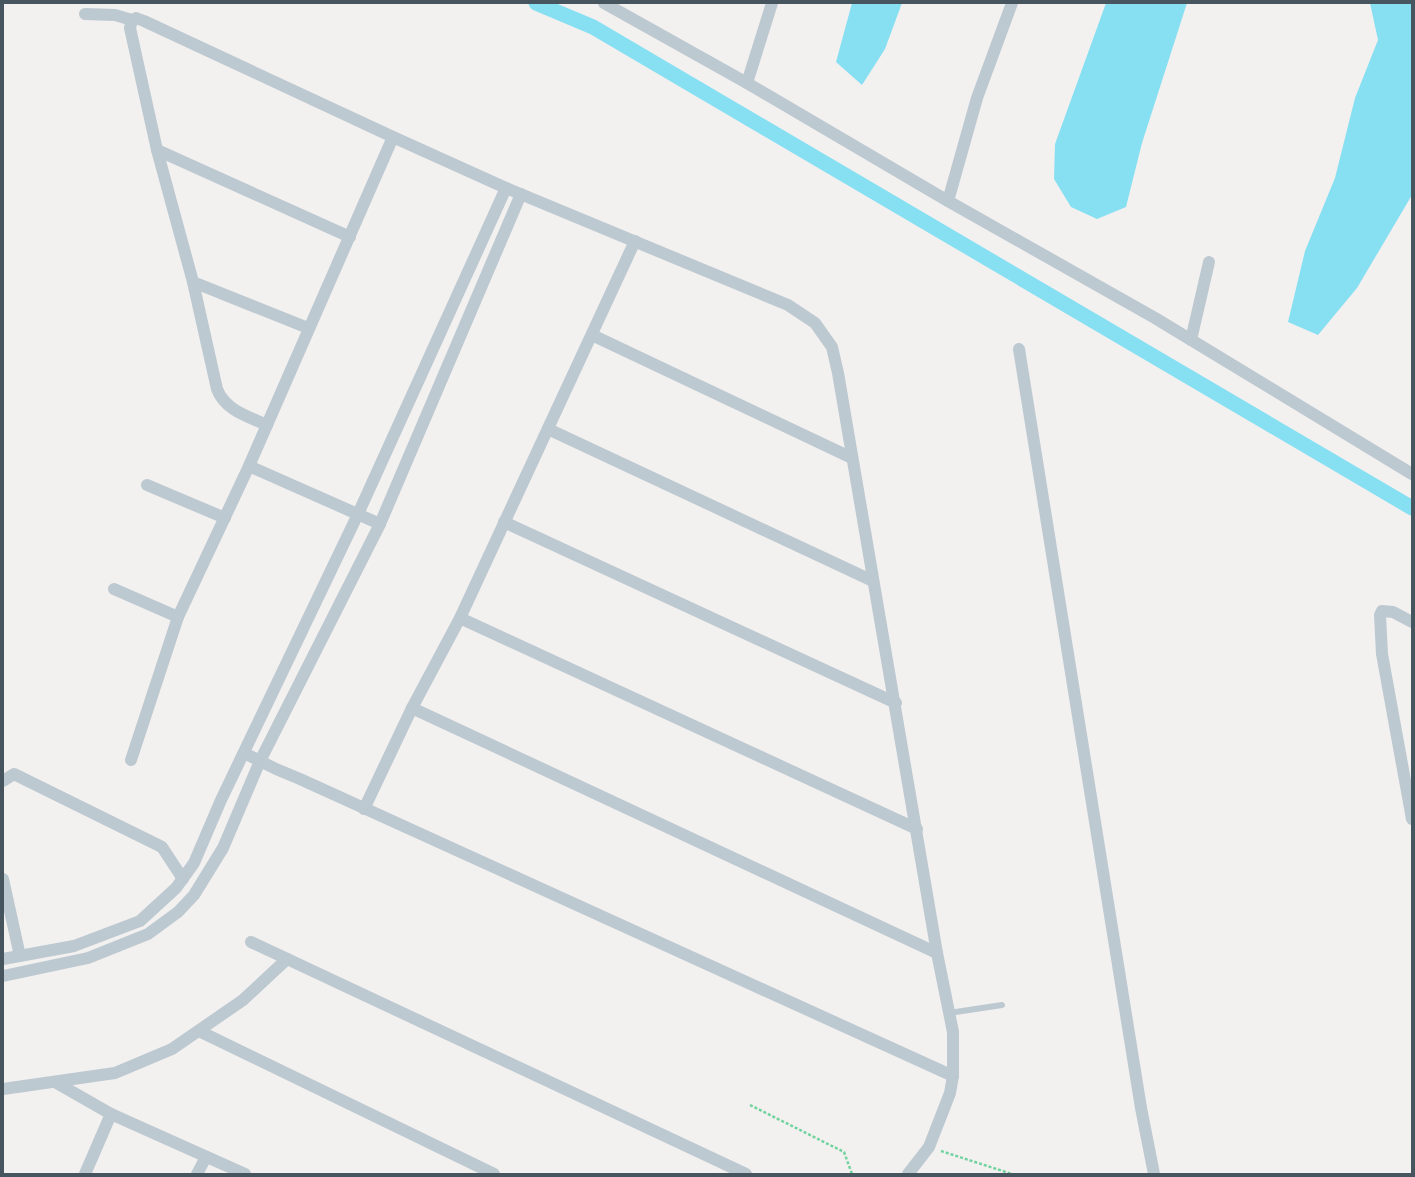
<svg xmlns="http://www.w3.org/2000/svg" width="1415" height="1177" font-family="'PT Sans',sans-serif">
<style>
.water{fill:#87e0f2}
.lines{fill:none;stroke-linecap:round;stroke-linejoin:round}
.canal{stroke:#87e0f2;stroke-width:15}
.path{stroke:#72d39f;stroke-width:2.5;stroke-dasharray:3 2;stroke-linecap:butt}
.lane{stroke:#bdc9d0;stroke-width:6}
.street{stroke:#bdc9d0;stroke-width:12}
</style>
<rect width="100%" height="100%" fill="#f3f0f0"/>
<g class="water">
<path d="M852,3H902L885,49L862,85L836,62Z"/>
<path d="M1106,3H1187L1142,143L1126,207L1097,219L1071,207L1054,179L1055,144Z"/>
<path d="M1370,3H1412V195L1357,288L1318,335L1288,322L1305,251L1335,178L1355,98L1378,40Z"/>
</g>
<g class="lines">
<path class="canal" d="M536,3L593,27L1412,508"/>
<g class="path">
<path d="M750,1105L844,1152L852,1174"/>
<path d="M941,1151L1012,1174"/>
</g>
<path class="lane" d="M949,1013L1002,1005"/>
<g class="street">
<path d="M604,3L747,83L948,201L1155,318L1412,474"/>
<path d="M85,14L115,15L132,20"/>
<path d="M747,83L772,3"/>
<path d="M157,150L350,237"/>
<path d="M948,201L977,98L1012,3"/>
<path d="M193,282L308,328"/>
<path d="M592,335L852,458"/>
<path d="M1191,340L1209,262"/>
<path d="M1019,349L1141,1108L1154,1174"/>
<path d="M267,425C247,416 225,410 217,389L193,282L157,150L130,28L132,20L136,18L144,21L393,137L506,188L788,305L815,323L832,347L838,373L937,953L953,1032V1076L950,1093L929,1147L908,1174"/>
<path d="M548,429L873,581"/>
<path d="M249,466L380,524"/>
<path d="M147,485L225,518"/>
<path d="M504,522L896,703"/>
<path d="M114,589L178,617"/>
<path d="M460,618L917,829"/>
<path d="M1412,622L1393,612L1382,611L1380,615L1382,654L1412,819"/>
<path d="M412,708L937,953"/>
<path d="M244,753L276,769L300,779L953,1076"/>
<path d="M131,760L178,617L249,466L393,137"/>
<path d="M3,781L14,774L162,847L183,879"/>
<path d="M364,809L412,708L460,618L635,241"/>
<path d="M3,879L20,956"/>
<path d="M251,942L746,1174"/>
<path d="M3,959L74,946L140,921L176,888L194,863L221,800L358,514L506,188"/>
<path d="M3,976L88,958L148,934L178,912L194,895L223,848L260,761L380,524L521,194"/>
<path d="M199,1031L494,1174"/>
<path d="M55,1082L111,1114L245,1174"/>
<path d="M3,1089L115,1073L172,1049L243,1000L287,959"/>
<path d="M85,1174L111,1114"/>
<path d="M197,1174L206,1157"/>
</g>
</g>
<rect width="1415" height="1177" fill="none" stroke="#47555f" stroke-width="8"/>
</svg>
